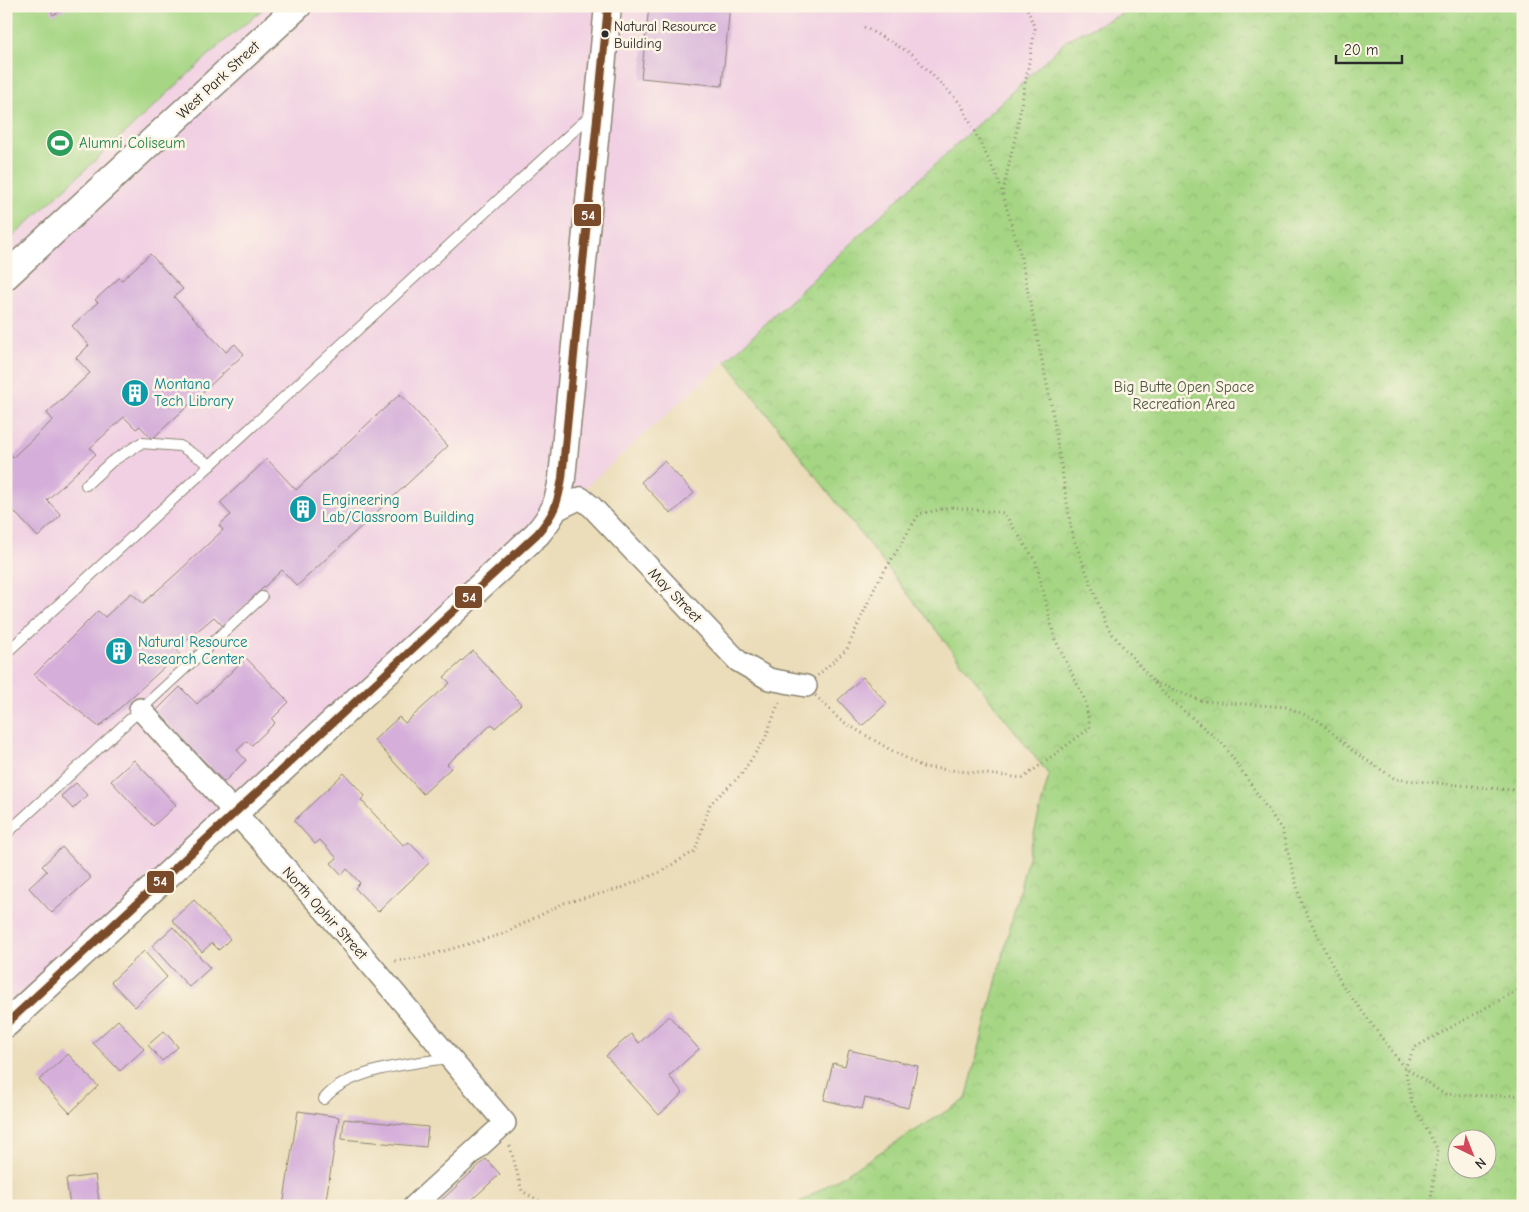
<svg xmlns="http://www.w3.org/2000/svg" width="1529" height="1212" font-family="'Comic Neue',sans-serif">
<style>
.built{fill:#f1d0e3}
.park{fill:url(#park-crowns);stroke:#688058;fill-rule:evenodd}
.pitch{fill:#a6d684;stroke:#688058}
.building{fill:#d5afda}
.lines{fill:none;stroke-linecap:round;stroke-linejoin:round}
.service-casing{stroke:#8b8472;stroke-width:12}
.minor-casing{stroke:#8b8472;stroke-width:24}
.tertiary-casing{stroke:#8b8472;stroke-width:29}
.path{stroke:#8b8472;stroke-width:3;stroke-dasharray:1 4;stroke-linecap:butt}
.service{stroke:#fff;stroke-width:10}
.minor{stroke:#fff;stroke-width:21}
.tertiary{stroke:#fff;stroke-width:26}
.bus-1-casing{stroke:#fcf5e5;stroke-width:11}
.bus-1{stroke:#7a4b2a;stroke-width:8}
.bus-dot{fill:#2b2b2b;stroke:#fcf5e5;stroke-width:2}
.labels{text-anchor:middle;dominant-baseline:central;stroke-width:5;stroke-linejoin:round;paint-order:stroke}
.bus-label{font-size:14px;fill:#2b2b2b;stroke:#fcf5e5;text-anchor:start}
.street-label{font-size:15px;fill:#2b2b2b;stroke:#fcf5e5}
.leisure-label{font-size:15px;fill:#27864d;stroke:#fcf5e5;text-anchor:start}
.culture-label{font-size:15px;fill:#0d838f;stroke:#fcf5e5;text-anchor:start}
.park-label{font-size:15px;fill:#4a5641;stroke:#fcf5e5}
.line-badge{stroke:#fcf5e5;stroke-width:2}
.badge-label{font-size:14px;text-anchor:middle;font-weight:bold;fill:#fff}
</style>
<defs>
<pattern id="park-crowns" width="20" height="18" patternUnits="userSpaceOnUse" patternTransform="scale(1.25)"><rect width="20" height="18" fill="#a6d684"/><path d="M2 6a3 3 0 1 1 6 0M12 15a3 3 0 1 1 6 0" fill="none" stroke="#8fb872"/></pattern>
</defs>
<rect width="100%" height="100%" fill="#fcf5e5"/>
<filter id="ink" filterUnits="userSpaceOnUse"><feTurbulence type="fractalNoise" baseFrequency=".02" numOctaves="2"/><feDisplacementMap in="SourceGraphic" scale="10" xChannelSelector="R" yChannelSelector="G"/><feConvolveMatrix kernelMatrix="1 2 1 2 8 2 1 2 1" color-interpolation-filters="sRGB"/></filter>
<filter id="wash" filterUnits="userSpaceOnUse"><feTurbulence type="fractalNoise" baseFrequency=".0096" numOctaves="4" result="noise"/><feDisplacementMap in="SourceGraphic" scale="20" xChannelSelector="R" yChannelSelector="G"/><feGaussianBlur stdDeviation="1.12" result="paint"/><feColorMatrix in="noise" values="0 0 0 0 0 0 0 0 0 0 0 0 0 0 0 0 0 1.4 0 .05"/><feComposite in="paint" operator="in"/></filter>
<g filter="url(#wash)">
<rect width="100%" height="100%" fill="#ebddb9"/>
<path class="built" d="M6,6H1139L1068,39L726,361L549,520L6,1024Z"/>
<path class="park" d="M1139,6H1523V1206H794L966,1099L1049,775L726,361L1068,39ZM1456,1140H1486V1170H1456Z"/>
<path class="pitch" d="M6,6H267L221,44L6,243Z"/>
<g id="blocks">
<g class="building">
<path d="M49,6H71L53,15Z"/>
<path d="M649,6H730L722,86L641,78Z"/>
<path d="M150,254L183,289L174,297L226,352L235,344L244,354L152,439L140,426L136,429L124,417L90,448L96,454L47,500L61,515L38,537L6,503V449L13,457L53,420L47,413L90,373L76,358L89,345L72,326L98,302L95,300L119,278L122,280Z"/>
<path d="M400,394L448,446L297,586L282,570L223,626L214,617L176,649L180,653L99,727L34,675L98,611L105,617L131,593L143,603L175,575L223,530L219,525L231,515L220,503L267,459L296,490Z"/>
<path d="M664,461L694,493L671,514L641,482Z"/>
<path d="M473,651L521,704L495,728L492,724L447,764L451,768L423,794L374,740L399,717L405,723L450,683L444,677Z"/>
<path d="M246,658L289,702L272,719L275,723L252,745L247,741L237,750L246,760L224,782L156,711L180,687L197,704Z"/>
<path d="M863,677L887,703L862,726L838,700Z"/>
<path d="M134,760L176,805L153,826L111,781Z"/>
<path d="M344,773L365,796L361,800L404,846L409,842L429,863L378,912L355,888L360,883L347,869L342,875L331,863L337,858L320,840L315,844L294,821Z"/>
<path d="M76,783L87,795L73,809L61,796Z"/>
<path d="M62,847L91,878L52,913L29,888L47,871L42,866Z"/>
<path d="M194,900L230,939L219,950L212,943L202,952L172,920Z"/>
<path d="M173,927L210,968L189,987L152,946Z"/>
<path d="M144,951L167,977L135,1007L111,982Z"/>
<path d="M669,1016L699,1049L669,1076L683,1093L659,1115L606,1056L631,1034L639,1043Z"/>
<path d="M118,1020L144,1049L120,1071L93,1043Z"/>
<path d="M164,1031L178,1047L162,1061L148,1045Z"/>
<path d="M849,1050L918,1066L908,1108L865,1098L862,1109L824,1100L833,1063L845,1066Z"/>
<path d="M68,1054L98,1086L70,1113L39,1080Z"/>
<path d="M298,1111L339,1117L325,1206H283Z"/>
<path d="M344,1119L428,1127L426,1147L342,1139Z"/>
<path d="M486,1159L500,1174L465,1206H435Z"/>
<path d="M95,1175L99,1200L104,1206H70L66,1179Z"/>
</g>
</g>
</g>
<g filter="url(#ink)">
<use href="#blocks" fill-opacity="0" stroke="#8b8472" stroke-width="1"/>
<g class="lines">
<g class="service-casing">
<g id="service">
<path d="M86,485L111,462L141,443L180,446L211,465"/>
<path d="M6,653L593,113"/>
<path d="M6,834L262,597"/>
<path d="M324,1099C348,1069 413,1063 449,1058"/>
</g>
</g>
<g class="minor-casing">
<g id="minor">
<path d="M554,511L581,498L592,507L738,661L769,679L806,686"/>
<path d="M140,709L326,912L505,1123L414,1206"/>
</g>
</g>
<g class="tertiary-casing">
<g id="tertiary">
<path d="M6,276L298,6"/>
<path d="M6,1024L537,534C554,514 558,504 562,478L608,6"/>
</g>
</g>
<g class="path">
<path d="M864,27L912,54L961,104L998,179L1020,253L1052,409L1072,534L1108,629L1164,694L1224,745L1282,830L1301,902L1341,983L1402,1065L1444,1094L1490,1096L1523,1095"/>
<path d="M1003,191L1017,129L1035,29L1026,6"/>
<path d="M952,507L1004,513L1036,562L1055,639L1085,700L1090,728L1023,778L923,767L889,749L840,720L806,686L847,649L876,585L919,514Z"/>
<path d="M1154,682L1202,701L1287,707L1319,721L1353,751L1395,779L1523,791"/>
<path d="M395,961L423,957L503,934L564,903L619,889L658,873L695,851L710,804L740,776L765,739L779,702"/>
<path d="M510,1146L522,1191L549,1206"/>
<path d="M1430,1206L1438,1150L1412,1103L1405,1068L1414,1048L1523,987"/>
</g>
<use href="#service" class="service"/>
<use href="#minor" class="minor"/>
<use href="#tertiary" class="tertiary"/>
<g class="bus-1-casing">
<path id="bus-1" d="M6,1024L537,534C554,514 558,504 562,478L608,6"/>
</g>
<use href="#bus-1" class="bus-1"/>
</g>
</g>
<defs>
<g id="stadium-disc" transform="scale(1.4375)"><circle r="9.5" fill="#2e9e5b" stroke="#fcf5e5"/><path d="M0-5a6.5 5 0 1 0 0 10a6.5 5 0 1 0 0-10ZM-3.5-1.8h7v3.6h-7Z" fill="#fff"/></g>
<g id="building-disc" transform="scale(1.4375)"><circle r="9.5" fill="#0f9aa8" stroke="#fcf5e5"/><path d="M-4-6H4V6H1V3H-1V6H-4ZM-2.5-4.3h1.7v1.8h-1.7ZM.8-4.3h1.7v1.8H.8ZM-2.5-1h1.7V.8h-1.7ZM.8-1h1.7V.8H.8Z" fill="#fff"/></g>
</defs>
<g fill-rule="evenodd">
<use href="#stadium-disc" x="60" y="143"/>
<use href="#building-disc" x="135" y="393"/>
<use href="#building-disc" x="303" y="509"/>
<use href="#building-disc" x="119" y="651"/>
</g>
<circle class="bus-dot" cx="605" cy="34" r="4.5"/>
<g class="labels">
<g class="bus-label">
<text x="614" y="26">Natural Resource<tspan x="614" dy="17">Building</tspan></text>
</g>
<g class="street-label">
<text transform="translate(218 80) rotate(-43)">West Park Street</text>
<text transform="translate(675 595) rotate(46)">May Street</text>
<text transform="translate(325 913) rotate(48)">North Ophir Street</text>
</g>
<g class="leisure-label">
<text x="79" y="143">Alumni Coliseum</text>
</g>
<g class="culture-label">
<text x="154" y="384">Montana<tspan x="154" dy="17">Tech Library</tspan></text>
<text x="322" y="500">Engineering<tspan x="322" dy="17">Lab/Classroom Building</tspan></text>
<text x="138" y="642">Natural Resource<tspan x="138" dy="17">Research Center</tspan></text>
</g>
<g class="park-label">
<text x="1184" y="387">Big Butte Open Space<tspan x="1184" dy="17">Recreation Area</tspan></text>
</g>
</g>
<g class="line-badge">
<rect x="573" y="203" width="29" height="24" rx="5" fill="#7a4b2a"/>
<rect x="454" y="585" width="29" height="24" rx="5" fill="#7a4b2a"/>
<rect x="146" y="870" width="29" height="24" rx="5" fill="#7a4b2a"/>
</g>
<g class="badge-label">
<text x="588" y="220">54</text>
<text x="469" y="602">54</text>
<text x="160" y="886">54</text>
</g>
<rect width="1529" height="1212" fill="none" stroke="#fcf5e5" stroke-width="25"/>
<g transform="translate(1472 1154) rotate(137)"><circle r="24" fill="#fcf5e5" stroke="#a8a49b"/>
<path d="M0-4L9 19L0 12L-9 19Z" fill="#d1495b"/>
<text y="-8" font-size="14" font-weight="bold" text-anchor="middle" fill="#2b2b2b">N</text>
</g>
<path d="M1336 55v8h66v-8" fill="none" stroke="#2b2b2b" stroke-width="2.5"/>
<text x="1344" y="55" font-size="15" fill="#2b2b2b" stroke="#fcf5e5" stroke-width="4" paint-order="stroke">20 m</text>
</svg>
